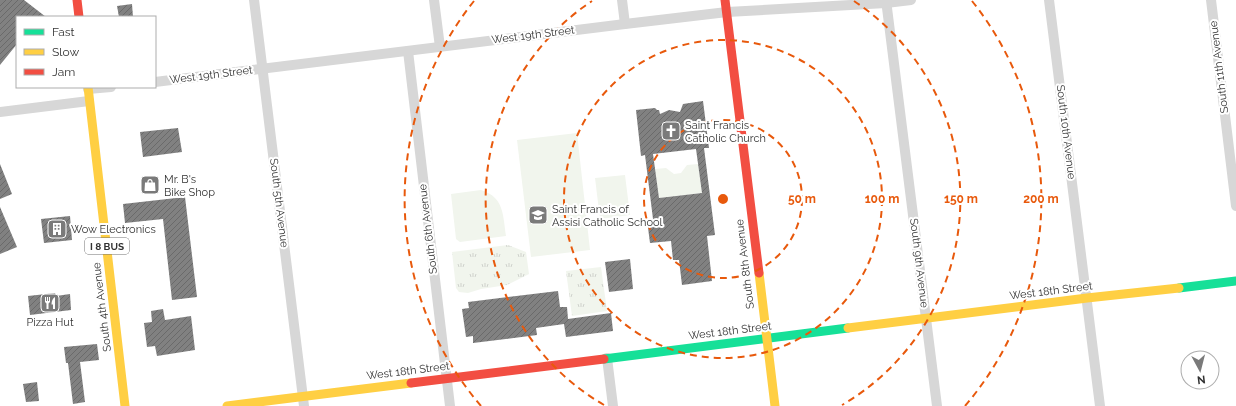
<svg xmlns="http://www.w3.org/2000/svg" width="1236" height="406" font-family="Raleway,sans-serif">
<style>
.green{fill:#f1f5ed}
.park{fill:url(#park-tufts)}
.building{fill:url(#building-hatch);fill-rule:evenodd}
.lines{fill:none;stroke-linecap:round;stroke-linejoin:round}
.street{stroke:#d7d7d7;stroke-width:10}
.fast{stroke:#16e098;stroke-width:9}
.slow{stroke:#ffcf43;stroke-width:9}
.jam{stroke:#f24e42;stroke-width:9}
.ring{fill:none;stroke:#e8590c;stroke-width:2;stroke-dasharray:7 5}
.labels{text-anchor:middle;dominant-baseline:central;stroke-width:4;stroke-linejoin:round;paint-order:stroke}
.shield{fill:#fff;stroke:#707070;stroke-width:1}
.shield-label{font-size:10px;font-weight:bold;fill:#333}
.street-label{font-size:11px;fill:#333;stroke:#fff}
.poi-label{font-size:11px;fill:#333;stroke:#fff;text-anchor:start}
.centre{fill:#e8590c;stroke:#fff;stroke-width:2}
.ring-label{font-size:12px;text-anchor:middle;font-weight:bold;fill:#e8590c;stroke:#fff;stroke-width:4;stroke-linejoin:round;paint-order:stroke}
</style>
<defs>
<pattern id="park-tufts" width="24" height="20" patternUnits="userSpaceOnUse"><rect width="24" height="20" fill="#f1f5ed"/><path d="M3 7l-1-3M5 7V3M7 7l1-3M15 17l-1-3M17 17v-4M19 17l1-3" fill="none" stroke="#cfd2cc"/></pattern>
<pattern id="building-hatch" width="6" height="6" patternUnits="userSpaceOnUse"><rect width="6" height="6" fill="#818181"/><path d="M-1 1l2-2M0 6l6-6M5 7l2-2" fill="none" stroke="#6a6a6a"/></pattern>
</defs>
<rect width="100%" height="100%" fill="#fff"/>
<g class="green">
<path d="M577,133L590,250L531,257L517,140Z"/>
<path d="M698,164L702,193L659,198L655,169L666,168L674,174L681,173L687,165Z"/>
<path d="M625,175L630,215L600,219L595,178Z"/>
<path d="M481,190C504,197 503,215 506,236L460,242L456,239L451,194Z"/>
</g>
<g class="park">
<path d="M508,245L526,252L529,274L507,285L481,289L468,293L459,292L456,288L452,252Z"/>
<path d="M601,267L607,311L572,316L566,271Z"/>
</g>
<g class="building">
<path d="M0,0H24L46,17H17V44L0,65Z"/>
<path d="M132,4L133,17H119L117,6Z"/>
<path d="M703,101L709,148H704L715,235L707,236L712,281L682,285L679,260H673L671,241L650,243L647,220L653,219L645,155L641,156L636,110L655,108L657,110H659L660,114L669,110L680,112L683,104ZM696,149L702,193L659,198L653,154Z"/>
<path d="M178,128L182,152L143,157L140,132Z"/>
<path d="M0,164L12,194L0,199Z"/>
<path d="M185,197L197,297L172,300L163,219L125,223L123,204Z"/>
<path d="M0,207L17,247L0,254Z"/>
<path d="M70,216L72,240L44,243L41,219Z"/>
<path d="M630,259L633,289L609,292L605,262Z"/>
<path d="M558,291L560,307H567L568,319L611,313L613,331L566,337L564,324L536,328L537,335L473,343V336L466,337L462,309L469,308L468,302Z"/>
<path d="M55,293L56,296L70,294L71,310L30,315L28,296Z"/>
<path d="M163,309L165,320L191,316L195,350L157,356L155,346L147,347L144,323L152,322L151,311Z"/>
<path d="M97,344L99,360L80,362L85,402L73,404L68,363H66L64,347Z"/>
<path d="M37,382L39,401L26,402L23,384Z"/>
</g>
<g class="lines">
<g class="street">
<path d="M254,0L304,406"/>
<path d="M434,0L440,47"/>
<path d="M622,0L625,24"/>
<path d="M886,0L937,406"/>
<path d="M1049,0L1100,406"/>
<path d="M1211,0L1236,206"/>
<path d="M408,51L450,406"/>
<path d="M155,82L625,24L727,12L886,3L911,0"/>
<path d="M88,89L111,87"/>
<path d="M0,112L89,101"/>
<path d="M607,358L613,406"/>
</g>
<g class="fast">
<path d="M1179,288L1236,281"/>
<path d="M604,359L848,328"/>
</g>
<g class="slow">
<path d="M88,87L125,406"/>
<path d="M759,273L775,406"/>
<path d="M848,328L1087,298L1179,288"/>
<path d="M227,406L411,383"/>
</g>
<g class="jam">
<path d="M77,0L79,17"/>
<path d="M725,0L759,273"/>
<path d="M411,383L604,359"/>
</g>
</g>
<g class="ring">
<circle cx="723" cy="199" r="79"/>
<circle cx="723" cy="199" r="159"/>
<path d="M604 405A238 238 0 0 1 592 1M854 1A238 238 0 0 1 842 405"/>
<path d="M481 406A318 318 0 0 1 474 1M972 1A318 318 0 0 1 965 406"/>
</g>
<defs>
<g id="church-square" transform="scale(1)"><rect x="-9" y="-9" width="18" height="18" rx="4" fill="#7a7a7a" stroke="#fff"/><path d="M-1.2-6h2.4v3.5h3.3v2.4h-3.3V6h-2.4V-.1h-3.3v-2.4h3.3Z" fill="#fff"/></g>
<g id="shop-square" transform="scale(1)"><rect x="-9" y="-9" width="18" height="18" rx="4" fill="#7a7a7a" stroke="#fff"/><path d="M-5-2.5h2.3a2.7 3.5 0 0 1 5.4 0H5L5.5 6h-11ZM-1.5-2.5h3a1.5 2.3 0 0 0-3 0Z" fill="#fff"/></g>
<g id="school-square" transform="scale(1)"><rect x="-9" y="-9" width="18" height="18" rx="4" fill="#7a7a7a" stroke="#fff"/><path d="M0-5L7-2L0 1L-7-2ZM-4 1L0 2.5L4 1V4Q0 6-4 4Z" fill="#fff"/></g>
<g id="building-square" transform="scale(1)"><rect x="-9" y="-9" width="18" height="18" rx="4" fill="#7a7a7a" stroke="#fff"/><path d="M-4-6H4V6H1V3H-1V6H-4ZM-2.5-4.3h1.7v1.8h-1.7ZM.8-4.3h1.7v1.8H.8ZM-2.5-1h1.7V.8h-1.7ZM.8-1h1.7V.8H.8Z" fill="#fff"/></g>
<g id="restaurant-square" transform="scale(1)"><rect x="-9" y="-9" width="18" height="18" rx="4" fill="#7a7a7a" stroke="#fff"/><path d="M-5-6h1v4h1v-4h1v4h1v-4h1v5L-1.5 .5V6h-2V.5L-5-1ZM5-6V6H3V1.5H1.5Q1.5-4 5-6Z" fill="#fff"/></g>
</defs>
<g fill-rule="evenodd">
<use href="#church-square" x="671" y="131"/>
<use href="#shop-square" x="150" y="185"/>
<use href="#school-square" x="538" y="215"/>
<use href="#building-square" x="57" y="229"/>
<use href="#restaurant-square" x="50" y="303"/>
</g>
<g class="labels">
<rect class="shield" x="85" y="238" width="44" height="16" rx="3"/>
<g class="shield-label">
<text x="107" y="246">I 8 BUS</text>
</g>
<g class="street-label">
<text transform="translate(533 35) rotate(-7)">West 19th Street</text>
<text transform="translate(1219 67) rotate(-97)">South 11th Avenue</text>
<text transform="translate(211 75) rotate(-7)">West 19th Street</text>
<text transform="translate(1066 132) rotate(83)">South 10th Avenue</text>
<text transform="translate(279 203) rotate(83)">South 5th Avenue</text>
<text transform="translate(428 229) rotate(-97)">South 6th Avenue</text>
<text transform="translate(919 263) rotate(83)">South 9th Avenue</text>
<text transform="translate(745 264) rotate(-97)">South 8th Avenue</text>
<text transform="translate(1051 291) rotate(-7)">West 18th Street</text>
<text transform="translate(102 307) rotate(-97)">South 4th Avenue</text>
<text transform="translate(730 331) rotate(-7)">West 18th Street</text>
<text transform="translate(408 371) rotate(-7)">West 18th Street</text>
</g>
<g class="poi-label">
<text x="685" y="125">Saint Francis<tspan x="685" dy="13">Catholic Church</tspan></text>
<text x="164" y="179">Mr. B's<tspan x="164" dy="13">Bike Shop</tspan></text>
<text x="552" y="209">Saint Francis of<tspan x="552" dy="13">Assisi Catholic School</tspan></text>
<text x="71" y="229">Wow Electronics</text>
<text x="50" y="322" text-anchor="middle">Pizza Hut</text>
</g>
</g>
<circle cx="723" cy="199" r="6" class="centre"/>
<g class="ring-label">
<text x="802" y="203">50 m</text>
<text x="882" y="203">100 m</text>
<text x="961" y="203">150 m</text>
<text x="1041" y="203">200 m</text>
</g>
<rect x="16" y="16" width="140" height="72" fill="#ffffff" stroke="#adadad"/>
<rect x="24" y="29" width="20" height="6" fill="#16e098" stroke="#adadad"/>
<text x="52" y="36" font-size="12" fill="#333333">Fast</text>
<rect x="24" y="49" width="20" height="6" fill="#ffcf43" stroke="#adadad"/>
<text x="52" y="56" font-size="12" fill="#333333">Slow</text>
<rect x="24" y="69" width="20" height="6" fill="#f24e42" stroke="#adadad"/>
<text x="52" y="76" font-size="12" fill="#333333">Jam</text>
<g transform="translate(1200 370) rotate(173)"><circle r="19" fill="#ffffff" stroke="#adadad"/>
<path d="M0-3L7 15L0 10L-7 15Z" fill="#7a7a7a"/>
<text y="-6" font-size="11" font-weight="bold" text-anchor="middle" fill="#333333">N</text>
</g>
</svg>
